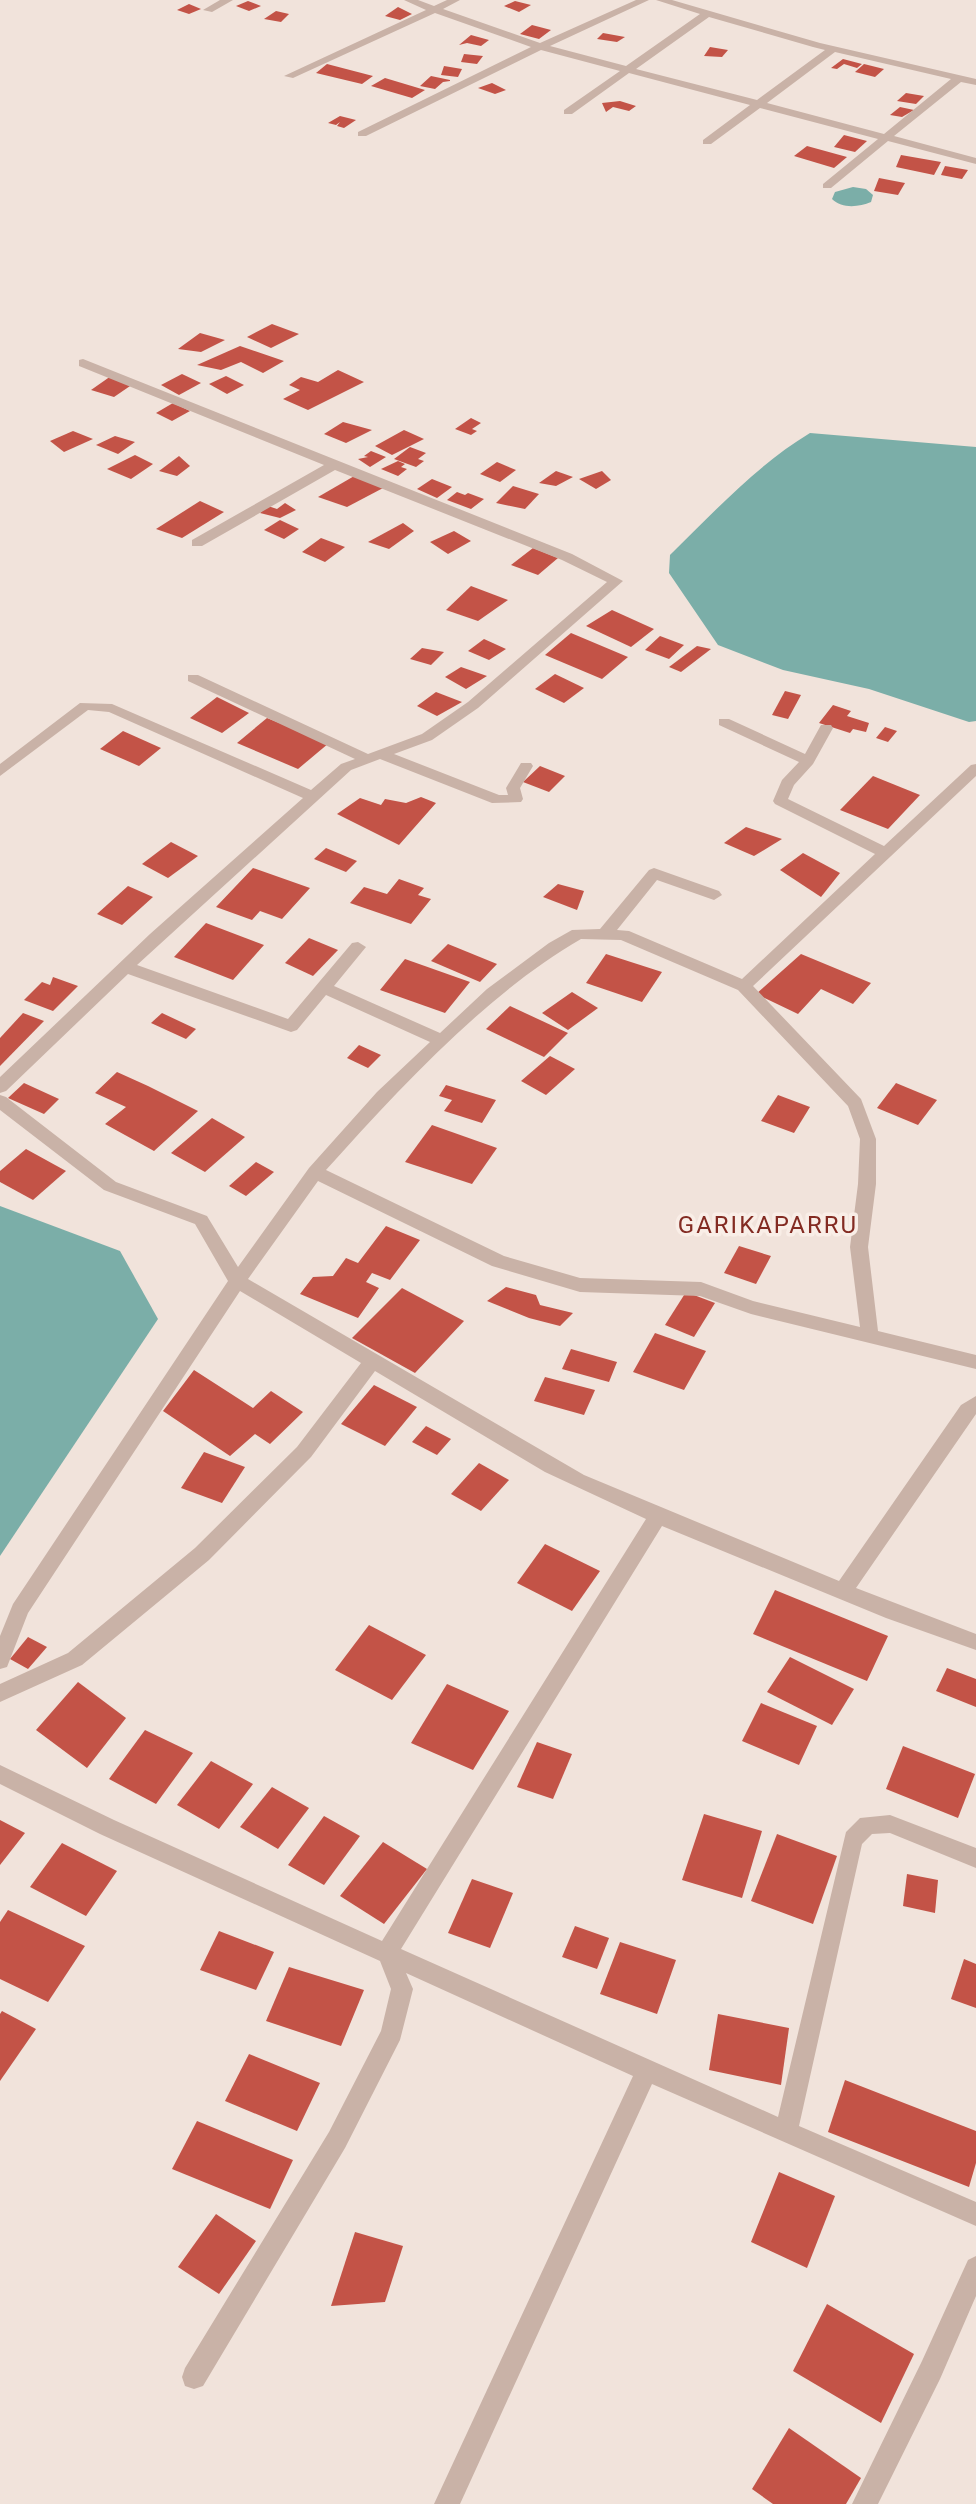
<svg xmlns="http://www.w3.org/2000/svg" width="976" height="2504" font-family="Roboto,sans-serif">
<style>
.water{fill:#7baea8}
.building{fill:#c35347}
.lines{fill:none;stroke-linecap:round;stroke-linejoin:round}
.street{fill:#c9b2a7;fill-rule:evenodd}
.labels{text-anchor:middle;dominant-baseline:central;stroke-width:7;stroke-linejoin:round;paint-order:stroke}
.quarter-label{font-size:24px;letter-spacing:2px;fill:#832b22;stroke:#f9eee7}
</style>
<rect width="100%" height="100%" fill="#f1e3db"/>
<g class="water">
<path d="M853,187L866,189L873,195L871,202C859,207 842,209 832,199L835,192Z"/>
<path d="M810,433L976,447V721L969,722L869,689L783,670L718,645L669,573L670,555C714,512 757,465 810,433Z"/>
<path d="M0,1206L120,1251L158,1319L0,1556Z"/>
</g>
<g class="building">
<path d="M248,1L261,6L249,11L236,6Z"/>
<path d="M515,1L531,5L519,12L504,6Z"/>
<path d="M189,4L201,9L189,14L177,10Z"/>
<path d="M398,7L412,14L400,20L385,16Z"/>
<path d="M276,11L289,14L281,22L264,19Z"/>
<path d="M532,25L551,30L539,39L520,34Z"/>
<path d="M603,33L625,37L617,42L597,39Z"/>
<path d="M471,35L489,40L481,46L467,43L459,45Z"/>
<path d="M710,47L728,50L722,57L704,56Z"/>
<path d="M464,54L483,56L477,64L461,62Z"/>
<path d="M843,59L862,64L857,68L844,64L837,69L831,68Z"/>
<path d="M327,64L373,76L362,84L316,73Z"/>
<path d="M864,64L884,69L875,77L855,72Z"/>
<path d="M444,66L462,69L458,77L441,75Z"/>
<path d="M431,76L450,80V81L443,82L435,89L420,86Z"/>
<path d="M385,78L425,90L412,98L371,86Z"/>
<path d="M492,83L506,90L495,94L478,88Z"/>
<path d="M906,93L924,96L916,104L897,101Z"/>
<path d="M620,101L636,106L629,111L613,107L606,112L602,103Z"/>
<path d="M900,107L914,110L902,117L890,115Z"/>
<path d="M340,116L356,120L344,128L337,126L340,122L336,125L328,123Z"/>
<path d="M844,135L867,141L855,152L834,147Z"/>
<path d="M807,146L847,157L834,168L794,156Z"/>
<path d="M901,155L941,162L934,175L896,167Z"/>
<path d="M945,166L968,170L962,179L941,175Z"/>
<path d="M879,178L905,183L898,195L874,191Z"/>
<path d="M272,324L299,334L271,348L247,337Z"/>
<path d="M200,333L225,340L201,352L178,349Z"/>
<path d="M240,346L284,361L263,373L241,362L221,370L197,365Z"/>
<path d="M338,370L364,382L308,410L283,399L300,390L289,385L301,377L318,382Z"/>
<path d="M182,374L201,383L179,395L161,385Z"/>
<path d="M111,376L133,384L114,397L91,390Z"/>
<path d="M226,376L244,385L227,394L209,384Z"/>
<path d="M173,403L190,411L172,421L156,413Z"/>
<path d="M471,418L481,423L472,429L477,431L471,435L455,429Z"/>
<path d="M343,422L372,430L346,443L324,434Z"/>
<path d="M404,430L424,439L392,455L375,446Z"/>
<path d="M73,431L93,439L64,452L50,441Z"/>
<path d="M115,436L135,442L118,454L96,445Z"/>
<path d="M410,447L426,453L418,459L424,461L416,467L394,459Z"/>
<path d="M371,451L386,457L370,467L358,459L368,457L364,456Z"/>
<path d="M135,455L153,464L131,479L107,469Z"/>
<path d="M179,456L190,466L177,476L159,471Z"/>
<path d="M398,461L405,464L401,467L407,469L398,476L381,469Z"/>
<path d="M497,462L516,470L500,482L480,474Z"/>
<path d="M556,471L573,477L556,486L539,483Z"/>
<path d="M602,471L611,480L596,489L579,479Z"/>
<path d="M356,475L385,487L347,507L318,497Z"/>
<path d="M432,479L452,487L437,498L417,489Z"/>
<path d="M513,486L539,494L525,509L496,503Z"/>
<path d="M457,492L465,495L468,493L484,499L471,509L447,500Z"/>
<path d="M200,501L224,512L182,538L156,529Z"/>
<path d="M285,503L296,510L280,518L260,513L268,506L277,509Z"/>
<path d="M280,520L299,529L284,539L264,530Z"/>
<path d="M403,523L414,531L389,549L368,542Z"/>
<path d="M454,531L471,541L448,554L430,542Z"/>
<path d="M321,538L345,547L325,562L302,552Z"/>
<path d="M533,548L558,558L538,575L511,565Z"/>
<path d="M471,586L508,600L478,621L446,610Z"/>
<path d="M612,610L654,629L631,647L586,626Z"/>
<path d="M571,633L628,657L602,679L545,655Z"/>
<path d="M660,636L684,645L669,659L645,650Z"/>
<path d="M484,639L506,649L489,660L468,651Z"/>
<path d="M697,646L711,649L681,672L669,667Z"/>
<path d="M422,648L444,652L431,665L410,659Z"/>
<path d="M461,667L487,676L466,689L445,677Z"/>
<path d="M555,674L584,688L564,703L535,689Z"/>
<path d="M785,691L801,695L788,719L772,715Z"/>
<path d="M436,692L462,702L437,716L417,706Z"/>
<path d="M217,697L249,713L222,733L190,718Z"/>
<path d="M833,705L851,711L847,716L869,723L866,732L853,729L850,733L819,723Z"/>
<path d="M267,718L329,743L298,769L237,743Z"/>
<path d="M885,727L897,731L888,742L876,738Z"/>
<path d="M123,731L161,748L139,766L100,749Z"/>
<path d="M540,766L565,776L549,792L523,782Z"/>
<path d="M873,776L920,795L888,829L840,810Z"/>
<path d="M421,797L436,803L399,845L337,814L360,798L381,805L385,799L406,803Z"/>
<path d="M746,827L782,839L754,856L724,843Z"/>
<path d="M171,842L198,856L168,878L142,864Z"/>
<path d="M326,848L357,861L346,872L314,859Z"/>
<path d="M803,853L840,873L821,897L780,870Z"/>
<path d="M253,868L310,888L282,919L260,911L252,920L216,907Z"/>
<path d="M399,879L424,888L418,895L431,899L411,924L350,903L364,887L387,894Z"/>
<path d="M558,884L584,891L577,910L543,897Z"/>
<path d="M128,886L153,897L122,925L97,914Z"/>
<path d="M206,923L264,945L233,980L174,957Z"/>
<path d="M309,938L338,950L313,976L285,963Z"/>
<path d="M448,944L497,964L480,982L431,961Z"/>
<path d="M606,954L662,972L642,1002L586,983Z"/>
<path d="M801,954L871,983L853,1004L821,989L798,1014L756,994Z"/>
<path d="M405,959L470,982L445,1013L380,990Z"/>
<path d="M53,977L78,986L53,1011L24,1000L42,982L50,985Z"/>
<path d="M572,992L598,1008L568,1030L542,1013Z"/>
<path d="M510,1006L568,1033L544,1057L486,1029Z"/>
<path d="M23,1013L44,1021L0,1066V1038Z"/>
<path d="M162,1013L196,1029L186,1039L151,1023Z"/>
<path d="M359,1045L381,1055L368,1068L347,1058Z"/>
<path d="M550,1056L575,1069L546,1095L521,1081Z"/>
<path d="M117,1072L148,1086L198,1111L154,1151L105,1124L126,1107L95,1093Z"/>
<path d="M24,1083L59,1099L44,1114L8,1098Z"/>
<path d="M896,1083L937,1100L918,1125L877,1108Z"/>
<path d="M446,1085L496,1100L482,1123L444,1111L452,1100L439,1096Z"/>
<path d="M778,1095L810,1107L794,1133L761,1121Z"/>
<path d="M212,1118L245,1137L205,1172L171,1153Z"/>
<path d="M432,1125L497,1148L472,1184L405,1162Z"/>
<path d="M26,1149L66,1171L33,1200L0,1182V1171Z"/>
<path d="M256,1162L274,1172L246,1196L229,1186Z"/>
<path d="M386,1226L420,1240L390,1280L372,1273L366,1282L379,1288L358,1318L300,1294L313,1277L333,1276L346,1258L358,1263Z"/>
<path d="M739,1246L771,1256L756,1284L724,1273Z"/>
<path d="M506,1287L536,1295L540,1305L573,1313L560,1326L529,1318L487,1301Z"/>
<path d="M402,1288L464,1321L415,1373L352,1338Z"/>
<path d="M686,1292L715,1303L694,1337L665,1325Z"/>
<path d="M655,1333L706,1351L684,1390L633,1372Z"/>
<path d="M571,1349L617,1362L609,1382L562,1369Z"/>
<path d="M194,1370L253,1408L271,1391L303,1412L270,1444L255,1434L230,1456L163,1411Z"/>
<path d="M545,1377L595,1390L584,1415L534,1401Z"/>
<path d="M374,1385L417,1407L385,1446L341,1424Z"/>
<path d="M426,1426L451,1439L437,1455L412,1442Z"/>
<path d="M204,1452L245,1467L222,1503L181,1488Z"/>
<path d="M479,1463L509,1480L481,1511L451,1494Z"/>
<path d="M545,1544L600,1571L572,1611L517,1583Z"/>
<path d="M775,1590L888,1636L867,1681L753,1634Z"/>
<path d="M369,1625L426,1655L392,1700L335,1670Z"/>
<path d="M28,1637L47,1647L28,1669L10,1659Z"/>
<path d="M790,1657L854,1689L832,1725L767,1692Z"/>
<path d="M947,1668L976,1679V1707L936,1691Z"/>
<path d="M78,1682L126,1718L87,1768L36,1730Z"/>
<path d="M447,1684L509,1711L473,1770L411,1743Z"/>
<path d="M761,1703L817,1726L799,1765L742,1741Z"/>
<path d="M145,1730L193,1753L156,1804L109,1779Z"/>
<path d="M537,1742L572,1754L553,1799L517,1787Z"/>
<path d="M903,1746L975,1774L958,1818L886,1789Z"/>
<path d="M211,1761L253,1784L219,1829L177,1805Z"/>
<path d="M272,1787L309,1808L278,1849L240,1827Z"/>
<path d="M704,1814L762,1831L742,1898L682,1880Z"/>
<path d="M324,1816L360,1836L324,1885L288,1865Z"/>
<path d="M0,1820L25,1833L0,1865Z"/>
<path d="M777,1834L837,1856L813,1924L751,1901Z"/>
<path d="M383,1842L427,1869L384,1924L340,1896Z"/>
<path d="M62,1843L117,1871L86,1916L30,1887Z"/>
<path d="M907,1874L938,1880L935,1913L903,1906Z"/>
<path d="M472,1879L513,1893L490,1948L448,1933Z"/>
<path d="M8,1910L85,1946L48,2002L0,1979V1922Z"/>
<path d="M575,1926L609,1938L597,1969L562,1957Z"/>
<path d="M219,1931L274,1952L256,1990L200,1970Z"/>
<path d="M620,1942L676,1960L657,2014L600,1994Z"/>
<path d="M964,1959L976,1964V2008L951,1999Z"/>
<path d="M289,1967L364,1990L341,2046L266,2021Z"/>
<path d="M2,2011L36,2029L0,2081V2014Z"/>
<path d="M718,2014L789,2028L781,2085L709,2070Z"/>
<path d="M249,2054L320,2083L297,2131L225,2101Z"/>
<path d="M845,2080L976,2131V2163L969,2187L828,2132Z"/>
<path d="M197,2121L293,2160L270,2209L172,2169Z"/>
<path d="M779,2172L835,2196L807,2268L751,2242Z"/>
<path d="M216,2214L256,2241L219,2294L178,2267Z"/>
<path d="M355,2232L403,2246L385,2302L331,2306Z"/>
<path d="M827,2304L914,2354L881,2423L793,2371Z"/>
<path d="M789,2428L861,2478L846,2504H773L752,2489Z"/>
</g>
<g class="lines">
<g class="street">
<path d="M220,0H233L212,12L203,10Z"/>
<path d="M404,0H418L434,6L447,0H460L443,9L540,43L636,0H649L550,46L626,66L700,14L656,0H672L820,43L976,79V85L961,82L894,136L976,158V164L888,141L831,188H823V184L878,139L760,108L711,144H703V140L750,105L629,73L572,114H564V110L620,71L541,50L366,136H358V132L531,47L435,13L293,78L284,76L426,10ZM709,17L813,47L825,50L757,100L636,69ZM835,52L951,79L884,134L767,103Z"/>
<path d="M83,359L572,554L623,581L478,708L432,740L394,754L499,795H508L506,788L521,763H531L533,766L520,788L523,799L521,802L492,803L380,759L351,770L137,965L288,1019L352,943L358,942L366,947L334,986L440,1033L487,989L549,943L572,930L600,929L649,870L654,868L719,891L722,895L714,900L657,880L617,930L629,931L742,979L875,854L775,804L773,801L782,780L799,762L719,725V719H729L805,754L821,725H831L833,728L813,764L794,785L788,799L884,846L971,765L976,764V776L753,986L861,1099L876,1139V1184L868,1247L878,1331L976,1355V1369L751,1314L700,1296L580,1292L492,1266L318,1181L248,1279L584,1475L839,1581L961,1405L976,1396V1414L856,1588L976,1634V1650L886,1618L662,1526L401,1949L778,2117L846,1832L860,1818L890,1815L976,1848V1868L890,1833L872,1834L862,1844L799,2126L976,2202V2226L652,2084L460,2504H434L633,2076L406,1973L413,1989L400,2040L345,2148L203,2386L194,2389L185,2386L182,2377L185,2368L329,2132L381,2031L391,1989L380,1961L100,1834L0,1784V1765L114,1820L382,1941L646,1519L545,1472L375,1371L311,1457L209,1560L82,1665L0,1702V1684L68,1653L195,1548L297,1447L361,1363L240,1291L28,1613L7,1667L0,1669V1636L13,1604L228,1281L195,1224L104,1190L0,1110V1095L6,1097L116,1182L207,1216L238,1267L309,1168L377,1092L430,1042L326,995L297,1030L291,1032L128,974L6,1091L0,1093V1077L150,934L303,798L109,712L88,710L0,776V764L80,703L112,704L311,790L341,764L355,759L188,681V675H198L368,754L422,734L468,702L607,582L562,560L335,470L202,546H192V540L324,465L79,366V360ZM581,939L621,940L738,990L848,1106L860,1139L858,1184L850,1247L860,1327L753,1301L701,1282L580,1278L504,1256L326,1170C398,1090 487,993 581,939Z"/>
<path d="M976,2256V2296L940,2379L878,2504H852L922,2361L968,2260Z"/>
</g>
</g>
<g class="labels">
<g class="quarter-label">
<text x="768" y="1225">GARIKAPARRU</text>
</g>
</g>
</svg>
